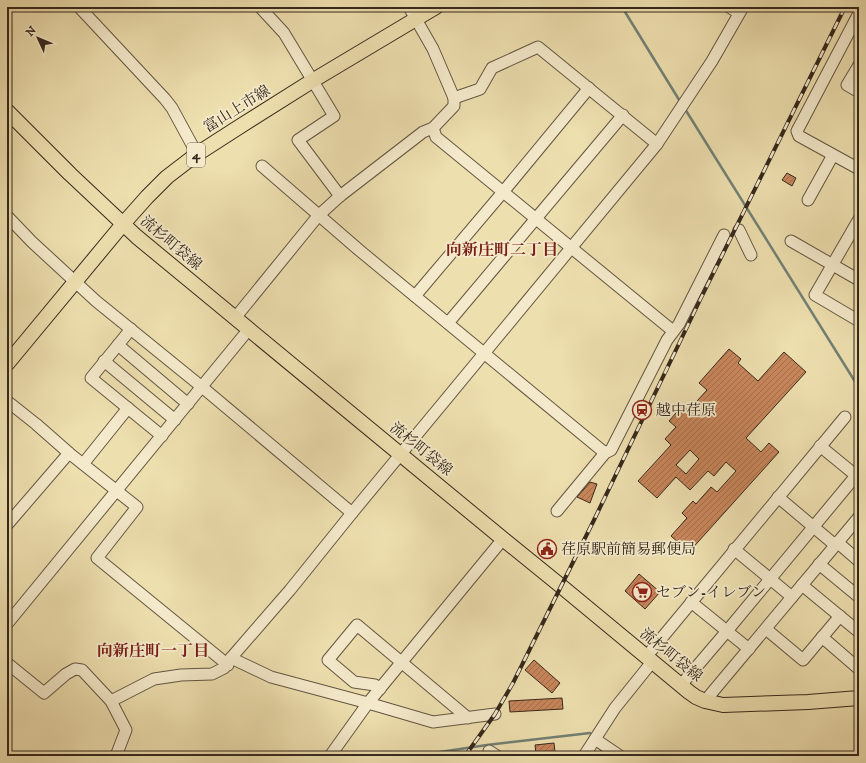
<svg xmlns="http://www.w3.org/2000/svg" width="866" height="763" font-family="'IM FELL DW Pica','Noto Serif JP',serif">
<style>
.lines{fill:none;stroke-linecap:round;stroke-linejoin:round}
.stream{stroke:#728175;stroke-width:2.5}
.building{fill:url(#building-hatch);stroke:#35281c;fill-rule:evenodd}
.minor-casing{stroke:#635641;stroke-width:13}
.major-casing{stroke:#35281c;stroke-width:16}
.minor{stroke:#f4eacb;stroke-width:11}
.major{stroke:#eedfaf;stroke-width:14}
.rail-casing{stroke:#35281c;stroke-width:4}
.rail{stroke:#f4eacb;stroke-width:2.5;stroke-dasharray:8;stroke-linecap:butt}
.labels{text-anchor:middle;dominant-baseline:central;stroke-width:3.5;stroke-linejoin:round;paint-order:stroke}
.shield{fill:#f4eacb;stroke:#6e6250;stroke-width:1}
.shield-label{font-size:14px;font-weight:bold;fill:#35281c}
.street-label{font-size:15px;fill:#35281c;stroke:#f4eacb}
.poi-label{font-size:15px;fill:#35281c;stroke:#f4eacb;text-anchor:start}
.neighbourhood-label{font-size:16px;font-weight:bold;fill:#7a1f14;stroke:#f4eacb}
</style>
<defs>
<pattern id="building-hatch" width="6" height="6" patternUnits="userSpaceOnUse"><rect width="6" height="6" fill="#c9865b"/><path d="M-1 1l2-2M0 6l6-6M5 7l2-2" fill="none" stroke="#a46e4a"/></pattern>
</defs>
<rect width="100%" height="100%" fill="#eedfaf"/>
<filter id="stains"><feTurbulence type="fractalNoise" baseFrequency=".005" numOctaves="4"/><feColorMatrix values="0 0 0 0 .2 0 0 0 0 .09 0 0 0 0 .02 0 0 0 .5 -.17"/></filter>
<radialGradient id="worn" r=".72"><stop offset=".6" stop-color="#630" stop-opacity="0"/><stop offset="1" stop-color="#630" stop-opacity=".3"/></radialGradient>
<g class="lines">
<g class="stream">
<path d="M622,7L681,103"/>
<path d="M685,109L859,388"/>
<path d="M413,756L487,745L590,733"/>
</g>
</g>
<g class="building">
<path d="M787,173L796,178L792,186L782,180Z"/>
<path d="M729,349L741,359L738,363L758,381L784,352L806,372L746,438L761,452L769,443L779,452L689,552L671,536L687,518L682,513L693,501L696,504L711,487L717,492L736,471L726,462L714,476L708,471L690,490L676,477L657,498L638,481L671,445L665,439L676,427L669,421L683,405L688,411L707,390L699,383ZM690,450L699,459L686,474L676,465Z"/>
<path d="M590,482L597,484L590,503L577,497Z"/>
<path d="M547,543L553,549L548,555L542,549Z"/>
<path d="M639,574L660,592L645,609L625,591Z"/>
<path d="M534,660L560,683L552,693L525,670Z"/>
<path d="M562,698L563,709L510,712L509,701Z"/>
<path d="M554,743L555,752L536,754L535,745Z"/>
</g>
<g class="lines">
<g class="minor-casing">
<g id="minor">
<path d="M79,7L165,99L172,108L197,154"/>
<path d="M260,7L284,33L334,116L298,140L340,196"/>
<path d="M729,7L739,13"/>
<path d="M859,13L797,131L799,136L859,169"/>
<path d="M859,65L847,85L859,92"/>
<path d="M454,98L480,89L492,68L538,47L657,144"/>
<path d="M433,128L436,137L673,331"/>
<path d="M262,166L359,250L605,453"/>
<path d="M808,200L833,155"/>
<path d="M7,216L32,242L96,301L202,387L352,513"/>
<path d="M859,219L815,295L859,321"/>
<path d="M739,230L751,255"/>
<path d="M791,241L859,280"/>
<path d="M415,296L503,192L589,88"/>
<path d="M235,318L318,216L340,196L423,132L433,128L454,106V98L433,49L409,7"/>
<path d="M448,323L623,115"/>
<path d="M131,329L91,378L162,436"/>
<path d="M118,345L188,404"/>
<path d="M104,361L175,420"/>
<path d="M7,401L36,424L69,453L137,507L97,558L228,665"/>
<path d="M820,446L859,478"/>
<path d="M83,464L128,408"/>
<path d="M778,497L835,545"/>
<path d="M557,511L605,453L611,450L667,340L679,324L724,235"/>
<path d="M7,525L69,453"/>
<path d="M837,542L859,561"/>
<path d="M734,549L792,597"/>
<path d="M819,564L859,597"/>
<path d="M802,585L859,632"/>
<path d="M691,602L749,649"/>
<path d="M7,624L249,329"/>
<path d="M766,629L803,660L840,616"/>
<path d="M822,637L859,669"/>
<path d="M646,657L845,417"/>
<path d="M231,658L271,677L368,703L433,722L495,714"/>
<path d="M7,663L44,693L66,674L75,669L82,670L111,701L126,730L116,756"/>
<path d="M681,685L727,631L859,472"/>
<path d="M380,689L375,685L354,682L328,660L357,625L468,718"/>
<path d="M111,701L154,679L181,675L212,674L224,668L231,658L290,590L352,513L657,144L712,61L743,7"/>
<path d="M705,701L859,517"/>
<path d="M595,739L620,756"/>
<path d="M489,751L497,756"/>
<path d="M330,756L368,703L503,539"/>
<path d="M584,756L615,708L652,662"/>
</g>
</g>
<g class="major-casing">
<g id="major">
<path d="M7,111L70,174L137,237L503,539L561,586L689,692L696,697L705,701L723,705L808,702L859,698"/>
<path d="M7,364L123,224L147,197L167,177L197,154L239,127L312,81L436,7"/>
</g>
</g>
<use href="#minor" class="minor"/>
<use href="#major" class="major"/>
<g class="rail-casing">
<path id="rail" d="M465,756L495,714L513,683L594,520L700,300L845,7"/>
</g>
<use href="#rail" class="rail"/>
</g>
<defs>
<g id="station-ring" transform="scale(1)"><circle r="9.5" fill="#f4eacb" stroke="#8f2418" stroke-width="1.5"/><path d="M-3-6H3Q5-6 5-4V2Q5 4 3 4L4.5 6H3L1.5 4h-3L-3 6H-4.5L-3 4Q-5 4-5 2V-4Q-5-6-3-6ZM-3.5-4v3h7v-3ZM-3.5 1v1.5H-2V1ZM2 1v1.5H3.5V1Z" fill="#8f2418"/></g>
<g id="civic-ring" transform="scale(1)"><circle r="9.5" fill="#f4eacb" stroke="#8f2418" stroke-width="1.5"/><path d="M-.6-6.5H3V-4.5H.6V-3L4-1V1h2V6H-6V1h2V-1L-.6-3ZM-1.2 2.5V6h2.4V2.5Z" fill="#8f2418"/></g>
<g id="supermarket-ring" transform="scale(1)"><circle r="9.5" fill="#f4eacb" stroke="#8f2418" stroke-width="1.5"/><path d="M-6-5.5h2.5l.6 2H6L4.5 2H-2.5L-4.4-4H-6ZM-1.5 3.2a1.3 1.3 0 1 0 .1 0ZM3 3.2a1.3 1.3 0 1 0 .1 0Z" fill="#8f2418"/></g>
</defs>
<g fill-rule="evenodd">
<use href="#station-ring" x="642" y="410"/>
<use href="#civic-ring" x="547" y="549"/>
<use href="#supermarket-ring" x="642" y="592"/>
</g>
<g class="labels">
<rect class="shield" x="187" y="143" width="18" height="24" rx="3"/>
<g class="shield-label">
<text x="196" y="155">4</text>
</g>
<g class="street-label">
<text transform="translate(237 109) rotate(-32)">富山上市線</text>
<text transform="translate(171 243) rotate(40)">流杉町袋線</text>
<text transform="translate(421 449) rotate(39)">流杉町袋線</text>
<text transform="translate(671 655) rotate(39)">流杉町袋線</text>
</g>
<g class="poi-label">
<text x="656" y="410">越中荏原</text>
<text x="561" y="549">荏原駅前簡易郵便局</text>
<text x="656" y="592">セブン-イレブン</text>
</g>
<g class="neighbourhood-label">
<text x="502" y="250">向新庄町二丁目</text>
<text x="153" y="651">向新庄町一丁目</text>
</g>
</g>
<rect width="866" height="763" fill="none" stroke="#eedfaf" stroke-width="24"/>
<rect x="8" y="8" width="850" height="747" fill="none" stroke="#35281c" stroke-width="2"/>
<rect x="12" y="12" width="842" height="739" fill="none" stroke="#35281c"/>
<g transform="translate(38 38) rotate(314)" stroke="#f4eacb" stroke-width="3" paint-order="stroke">
<path d="M0-3L7 15L0 10L-7 15Z" fill="#35281c"/>
<text y="-6" font-size="11" font-weight="bold" text-anchor="middle" fill="#35281c">N</text>
</g>
<rect width="100%" height="100%" filter="url(#stains)"/>
<rect width="100%" height="100%" fill="url(#worn)"/>
</svg>
